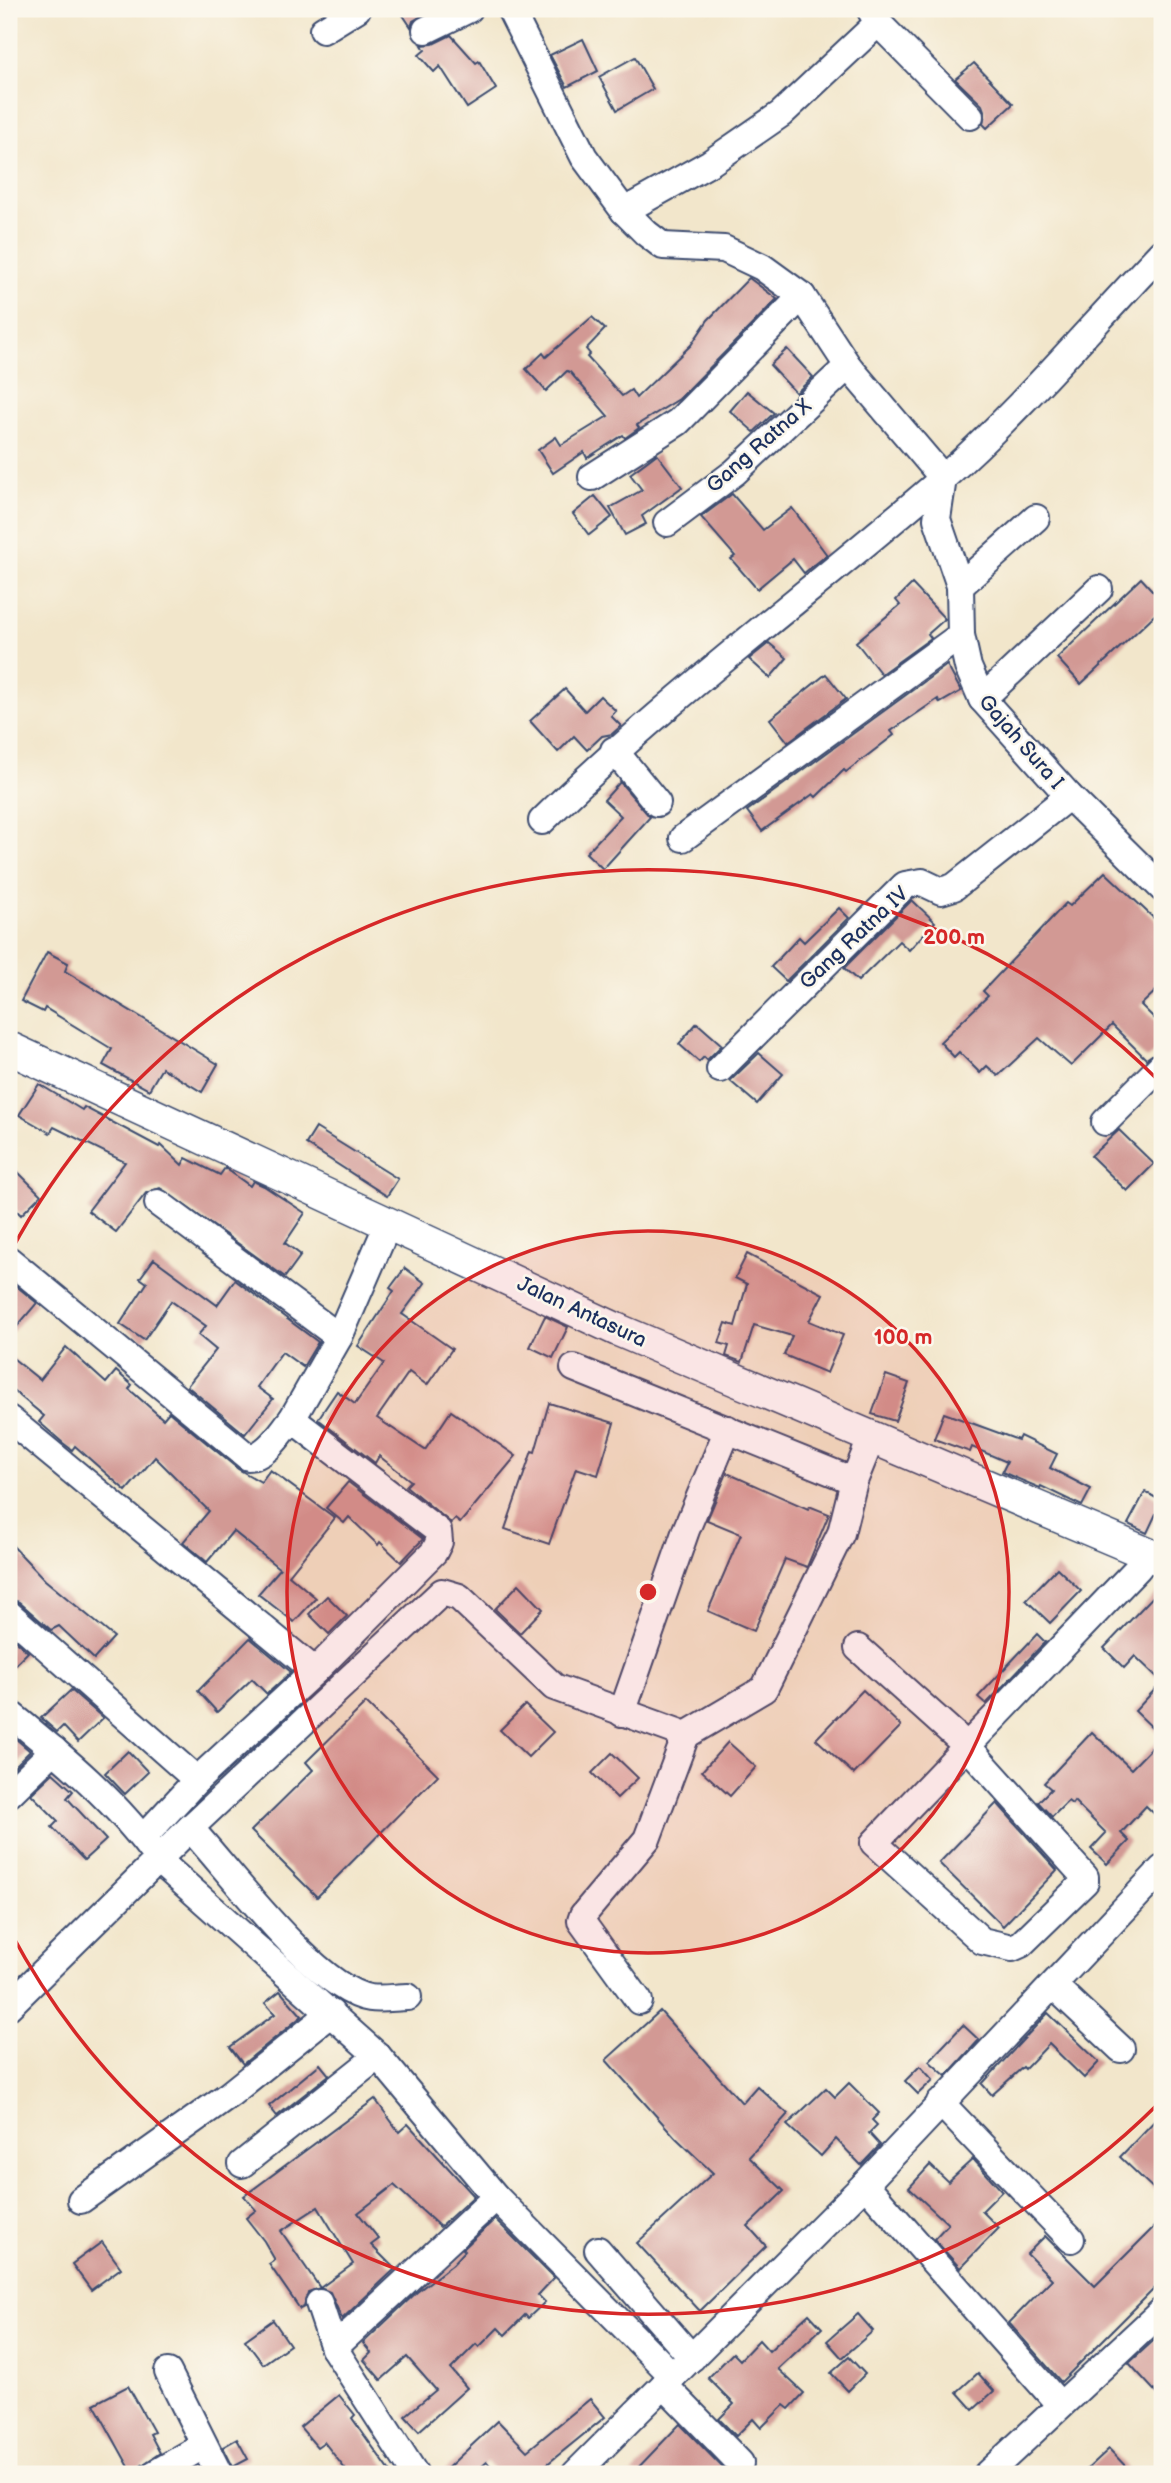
<svg xmlns="http://www.w3.org/2000/svg" width="1171" height="2483" font-family="'Balsamiq Sans',sans-serif">
<style>
.building{fill:#d29994}
.lines{fill:none;stroke-linecap:round;stroke-linejoin:round}
.minor-casing{stroke:#3b4a6e;stroke-width:30}
.major-casing{stroke:#3b4a6e;stroke-width:35}
.minor{stroke:#fff;stroke-width:26}
.major{stroke:#fff;stroke-width:32}
.ring{fill:none;stroke:#d62828;stroke-width:3.5}
.labels{text-anchor:middle;dominant-baseline:central;stroke-width:5;stroke-linejoin:round;paint-order:stroke}
.street-label{font-size:21px;fill:#1b2f5e;stroke:#fbf7ec}
.centre{fill:#d62828;stroke:#fbf7ec;stroke-width:3.5}
.ring-label{font-size:21px;text-anchor:middle;font-weight:bold;fill:#d62828;stroke:#fbf7ec;stroke-width:5;stroke-linejoin:round;paint-order:stroke}
</style>
<rect width="100%" height="100%" fill="#fbf7ec"/>
<filter id="ink" filterUnits="userSpaceOnUse"><feTurbulence type="fractalNoise" baseFrequency=".0143" numOctaves="2"/><feDisplacementMap in="SourceGraphic" scale="14" xChannelSelector="R" yChannelSelector="G"/><feConvolveMatrix kernelMatrix="1 2 1 2 8 2 1 2 1" color-interpolation-filters="sRGB"/></filter>
<filter id="wash" filterUnits="userSpaceOnUse"><feTurbulence type="fractalNoise" baseFrequency=".00686" numOctaves="4" result="noise"/><feDisplacementMap in="SourceGraphic" scale="28" xChannelSelector="R" yChannelSelector="G"/><feGaussianBlur stdDeviation="1.57" result="paint"/><feColorMatrix in="noise" values="0 0 0 0 0 0 0 0 0 0 0 0 0 0 0 0 0 1.4 0 .05"/><feComposite in="paint" operator="in"/></filter>
<g filter="url(#wash)">
<rect width="100%" height="100%" fill="#f2e6cb"/>
<g id="blocks">
<g class="building">
<path d="M399,9H428L430,11L413,21L411,27Z"/>
<path d="M451,35L476,63L479,61L496,89L467,108L440,66L434,72L419,55L425,50L422,45L433,44Z"/>
<path d="M583,39L598,71L567,87L550,55Z"/>
<path d="M635,57L653,89L617,110L599,77Z"/>
<path d="M974,63L1013,104L987,128L983,124L985,113L982,105L955,79Z"/>
<path d="M749,278L777,299L679,399L637,425L639,428L625,438L623,435L587,458L584,452L553,473L538,450L556,437L561,445L608,416L570,372L567,371L546,391L526,369L543,353L546,357L592,317L605,329L586,349L590,354L587,357L622,396L631,390L636,398L691,345L708,320Z"/>
<path d="M787,349L813,377L796,393L770,365Z"/>
<path d="M747,391L774,413L754,432L730,411Z"/>
<path d="M657,454L682,487L642,516L646,524L625,535L610,508L642,490L630,474Z"/>
<path d="M732,494L763,530L792,508L827,555L804,573L793,559L757,589L731,559L735,556L701,517Z"/>
<path d="M595,496L612,517L589,535L573,514Z"/>
<path d="M1141,578L1162,601V608L1081,684L1057,658Z"/>
<path d="M912,584L945,619L928,634L931,638L881,674L856,642L900,605L896,600Z"/>
<path d="M769,643L787,658L770,678L749,659Z"/>
<path d="M947,665L961,691L940,703L938,699L891,731L894,735L846,772L844,770L816,797L813,794L762,831L747,811Z"/>
<path d="M826,674L846,699L788,742L770,719Z"/>
<path d="M565,689L585,711L600,696L616,711L611,716L621,726L612,734L602,736L587,750L574,736L558,752L530,721Z"/>
<path d="M620,782L650,817L603,869L586,853L621,816L604,800Z"/>
<path d="M1105,872L1162,926V985L1141,1005L1162,1026V1048L1146,1059L1112,1025L1071,1066L1039,1038L998,1076L987,1066L980,1073L959,1052L954,1057L940,1042L988,996L983,991L1066,903L1070,906Z"/>
<path d="M912,900L935,922L909,950L899,941L858,981L844,968Z"/>
<path d="M839,908L849,918L786,981L771,967L799,937L804,942Z"/>
<path d="M47,952L68,963L65,971L218,1064L202,1092L162,1068L149,1090L103,1065L112,1049L45,1008L43,1012L21,1001Z"/>
<path d="M697,1023L722,1045L707,1060L704,1057L699,1062L679,1044Z"/>
<path d="M759,1053L783,1074L757,1104L730,1081Z"/>
<path d="M39,1084L82,1110L84,1107L159,1147L161,1145L182,1165L186,1158L220,1175L225,1168L250,1186L253,1181L264,1186L305,1213L285,1243L301,1255L285,1277L160,1188L146,1193L116,1232L88,1211L125,1162L54,1127L50,1133L19,1115Z"/>
<path d="M316,1128L398,1179L387,1196L306,1144Z"/>
<path d="M1119,1130L1154,1164L1127,1191L1091,1156Z"/>
<path d="M9,1163L41,1195L21,1215L9,1203Z"/>
<path d="M747,1254L823,1294L809,1321L843,1335L827,1373L784,1355L792,1336L754,1325L742,1362L726,1356L729,1346L719,1343L726,1323L735,1326L747,1284L735,1278Z"/>
<path d="M154,1259L217,1305L235,1280L318,1342L303,1367L282,1352L257,1387L273,1399L245,1434L187,1386L216,1350L198,1335L206,1326L171,1301L144,1340L120,1324L147,1283L140,1278Z"/>
<path d="M405,1268L425,1283L402,1314L452,1349L427,1385L409,1372L377,1418L425,1450L451,1411L516,1456L460,1523L455,1519L451,1523L406,1486L411,1481L379,1456L375,1463L318,1419L337,1391L355,1404L384,1363L358,1346L394,1291L390,1288Z"/>
<path d="M9,1280L37,1303L9,1336Z"/>
<path d="M545,1316L568,1327L553,1358L530,1347Z"/>
<path d="M66,1347L106,1383L116,1371L132,1385L129,1389L163,1419L169,1412L238,1469L261,1482L270,1470L335,1518L289,1575L316,1598L294,1622L258,1594L280,1569L233,1531L207,1562L183,1542L209,1511L155,1457L126,1491L75,1446L72,1450L63,1443L39,1422L44,1416L9,1387V1355L40,1380Z"/>
<path d="M886,1375L909,1383L895,1421L872,1414Z"/>
<path d="M549,1403L614,1423L598,1475L576,1468L549,1544L505,1529L532,1451L535,1452Z"/>
<path d="M944,1413L1018,1440L1020,1436L1057,1454L1050,1468L1091,1489L1082,1506L1041,1486L1040,1488L1002,1472L1007,1462L972,1447L970,1452L934,1439Z"/>
<path d="M727,1473L808,1509L809,1506L829,1514L807,1567L785,1559L754,1631L708,1611L741,1534L707,1520Z"/>
<path d="M348,1482L423,1539L401,1562L380,1542L378,1545L349,1517L344,1523L326,1508Z"/>
<path d="M1145,1492L1162,1501L1147,1533L1128,1524Z"/>
<path d="M9,1542L45,1580L114,1637L94,1659L59,1626L51,1630L19,1602L9,1599Z"/>
<path d="M1057,1568L1081,1591L1050,1623L1026,1600Z"/>
<path d="M519,1584L543,1609L520,1633L495,1609Z"/>
<path d="M1162,1587V1682L1135,1656L1124,1668L1104,1648Z"/>
<path d="M327,1596L347,1616L329,1634L309,1614Z"/>
<path d="M1037,1634L1045,1642L986,1704L978,1697Z"/>
<path d="M9,1635L28,1652L9,1671Z"/>
<path d="M250,1638L291,1672L267,1694L252,1679L217,1712L198,1691Z"/>
<path d="M1162,1682V1821L1146,1806L1121,1833L1129,1841L1107,1864L1091,1849L1106,1833L1074,1801L1072,1804L1068,1801L1052,1817L1038,1802L1051,1789L1044,1783L1092,1732L1131,1769L1162,1737L1135,1711Z"/>
<path d="M71,1690L103,1718L78,1742L63,1726L57,1732L41,1718Z"/>
<path d="M863,1690L901,1726L854,1774L816,1739Z"/>
<path d="M366,1703L438,1775L317,1897L251,1831L313,1770L306,1762Z"/>
<path d="M525,1705L553,1732L528,1757L500,1730Z"/>
<path d="M9,1733L30,1751L9,1772Z"/>
<path d="M728,1742L756,1767L730,1796L702,1771Z"/>
<path d="M128,1751L148,1772L125,1794L105,1773Z"/>
<path d="M612,1753L638,1778L617,1798L592,1773Z"/>
<path d="M53,1773L73,1791L67,1798L106,1840L84,1860L52,1827L58,1821L31,1794Z"/>
<path d="M997,1803L1057,1870L1003,1926L939,1863Z"/>
<path d="M280,1991L302,2016L243,2064L230,2047L275,2014L265,2003Z"/>
<path d="M660,2011L742,2103L757,2086L788,2114L749,2157L784,2191L748,2226L766,2246L700,2311L637,2243L713,2173L676,2138L606,2060Z"/>
<path d="M1048,2013L1099,2062L1084,2078L1049,2044L1025,2069L1023,2067L992,2095L982,2084Z"/>
<path d="M963,2025L979,2040L946,2076L929,2061Z"/>
<path d="M320,2064L329,2075L277,2116L269,2106Z"/>
<path d="M920,2066L933,2080L918,2094L905,2081Z"/>
<path d="M849,2083L879,2113L872,2120L877,2125L869,2133L880,2145L861,2165L836,2139L821,2156L787,2125L826,2088L835,2097Z"/>
<path d="M375,2099L399,2132L408,2124L474,2196L440,2227L394,2185L358,2213L379,2239L371,2245L395,2269L342,2319L330,2292L320,2288L353,2264L318,2207L281,2231L320,2288L308,2292L304,2307L300,2309L269,2264L275,2260L264,2241L246,2218L256,2210L244,2196Z"/>
<path d="M1162,2113V2197L1120,2157Z"/>
<path d="M973,2159L1002,2191L982,2211L999,2228L960,2268L934,2239L948,2224L909,2188L930,2165L948,2182Z"/>
<path d="M495,2219L554,2278L538,2295L545,2302L528,2318L525,2315L505,2335L498,2328L479,2347L476,2344L451,2369L467,2388L419,2431L405,2416L436,2390L407,2357L381,2380L364,2360L371,2353L363,2343L417,2292L453,2264L465,2251L463,2249Z"/>
<path d="M1162,2219V2281L1061,2382L1009,2323L1052,2279L1027,2254L1045,2236L1095,2286Z"/>
<path d="M102,2242L121,2268L91,2290L72,2264Z"/>
<path d="M809,2314L822,2328L778,2369L804,2393L789,2409L784,2405L761,2428L753,2419L736,2436L719,2419L734,2404L708,2378L733,2353L740,2360L759,2340L769,2351Z"/>
<path d="M858,2314L873,2331L842,2358L827,2341Z"/>
<path d="M273,2320L290,2345L263,2364L245,2340Z"/>
<path d="M1162,2333V2399L1129,2363Z"/>
<path d="M849,2357L865,2374L848,2391L831,2373Z"/>
<path d="M978,2373L994,2391L973,2410L957,2392Z"/>
<path d="M128,2386L154,2432L150,2434L160,2453L141,2466L138,2474H133L94,2404Z"/>
<path d="M339,2395L355,2415L352,2418L392,2474H349L324,2442L317,2447L300,2427Z"/>
<path d="M590,2399L605,2417L535,2474H497L487,2462L473,2474H441L498,2421L527,2451Z"/>
<path d="M680,2424L729,2474H632Z"/>
<path d="M237,2439L248,2459L233,2467L223,2447Z"/>
<path d="M1109,2449L1133,2474H1082Z"/>
</g>
</g>
</g>
<g filter="url(#ink)">
<use href="#blocks" fill-opacity="0" stroke="#3b4a6e" stroke-width="2"/>
<g class="lines">
<g class="minor-casing">
<g id="minor">
<path d="M510,9L584,157L624,211L646,233L663,246L724,249L762,267L802,296L848,366L943,478"/>
<path d="M878,23L970,116"/>
<path d="M323,30L357,9"/>
<path d="M426,30L469,9"/>
<path d="M624,211L710,163L781,114L878,23L870,9"/>
<path d="M592,477L678,422L802,296"/>
<path d="M943,478L937,519L960,586L961,635L968,667L982,699L1069,796L1162,888"/>
<path d="M667,523L735,472L848,366"/>
<path d="M960,586L1036,518"/>
<path d="M982,699L1099,589"/>
<path d="M614,750L657,803"/>
<path d="M542,821C667,698 808,595 941,480C1020,411 1089,328 1162,252"/>
<path d="M683,838L961,635"/>
<path d="M720,1069L905,885L922,882L941,891L954,887L1069,796"/>
<path d="M1105,1122L1162,1065"/>
<path d="M158,1203L339,1337"/>
<path d="M9,1260L248,1457C267,1457 281,1432 292,1419"/>
<path d="M574,1368L854,1481"/>
<path d="M9,1419L315,1671"/>
<path d="M9,1614L197,1780"/>
<path d="M858,1648L967,1746L1085,1877V1882L1021,1944L1012,1948L982,1941L874,1843L1138,1568L1149,1554"/>
<path d="M9,1713C62,1756 120,1804 159,1861L378,2056L496,2197L673,2376"/>
<path d="M622,1713L686,1530L728,1429"/>
<path d="M9,1794L54,1750"/>
<path d="M190,1828C229,1870 317,1990 370,1998C382,2000 396,1997 408,1997"/>
<path d="M143,1838L197,1780L315,1671L434,1552L439,1542L438,1531L292,1419L339,1337L388,1224"/>
<path d="M1054,1986L1121,2049"/>
<path d="M639,2001L581,1921L583,1915L647,1839L686,1735"/>
<path d="M9,2006L190,1828L442,1592L459,1597L554,1687L686,1735L764,1689L841,1533L854,1481L871,1439"/>
<path d="M940,2102L1071,2239"/>
<path d="M242,2164L378,2056"/>
<path d="M865,2184L1060,2405"/>
<path d="M81,2200L230,2094L331,2013"/>
<path d="M598,2250L692,2358"/>
<path d="M319,2303L334,2348L415,2474"/>
<path d="M334,2348L496,2197"/>
<path d="M168,2372L219,2474"/>
<path d="M664,2385L740,2463"/>
<path d="M154,2474L203,2446"/>
<path d="M575,2474L865,2184L1162,1869"/>
<path d="M987,2474L1162,2311"/>
</g>
</g>
<g class="major-casing">
<path id="major" d="M9,1048L618,1330L1162,1560"/>
</g>
<use href="#minor" class="minor"/>
<use href="#major" class="major"/>
</g>
</g>
<circle cx="648" cy="1592" r="361" fill="#d62828" fill-opacity=".12"/>
<g class="ring">
<circle cx="648" cy="1592" r="361"/>
<path d="M1159 2103A723 723 0 0 1 10 1931M10 1253A723 723 0 0 1 1159 1081"/>
</g>
<g class="labels">
<g class="street-label">
<text transform="translate(759 446) rotate(-41)">Gang Ratna X</text>
<text transform="translate(1021 742) rotate(49)">Gajah Sura I</text>
<text transform="translate(854 938) rotate(-43)">Gang Ratna IV</text>
<text transform="translate(582 1312) rotate(25)">Jalan Antasura</text>
</g>
</g>
<circle cx="648" cy="1592" r="10" class="centre"/>
<g class="ring-label">
<text x="954" y="944">200 m</text>
<text x="903" y="1344">100 m</text>
</g>
<rect width="1171" height="2483" fill="none" stroke="#fbf7ec" stroke-width="35"/>
</svg>
